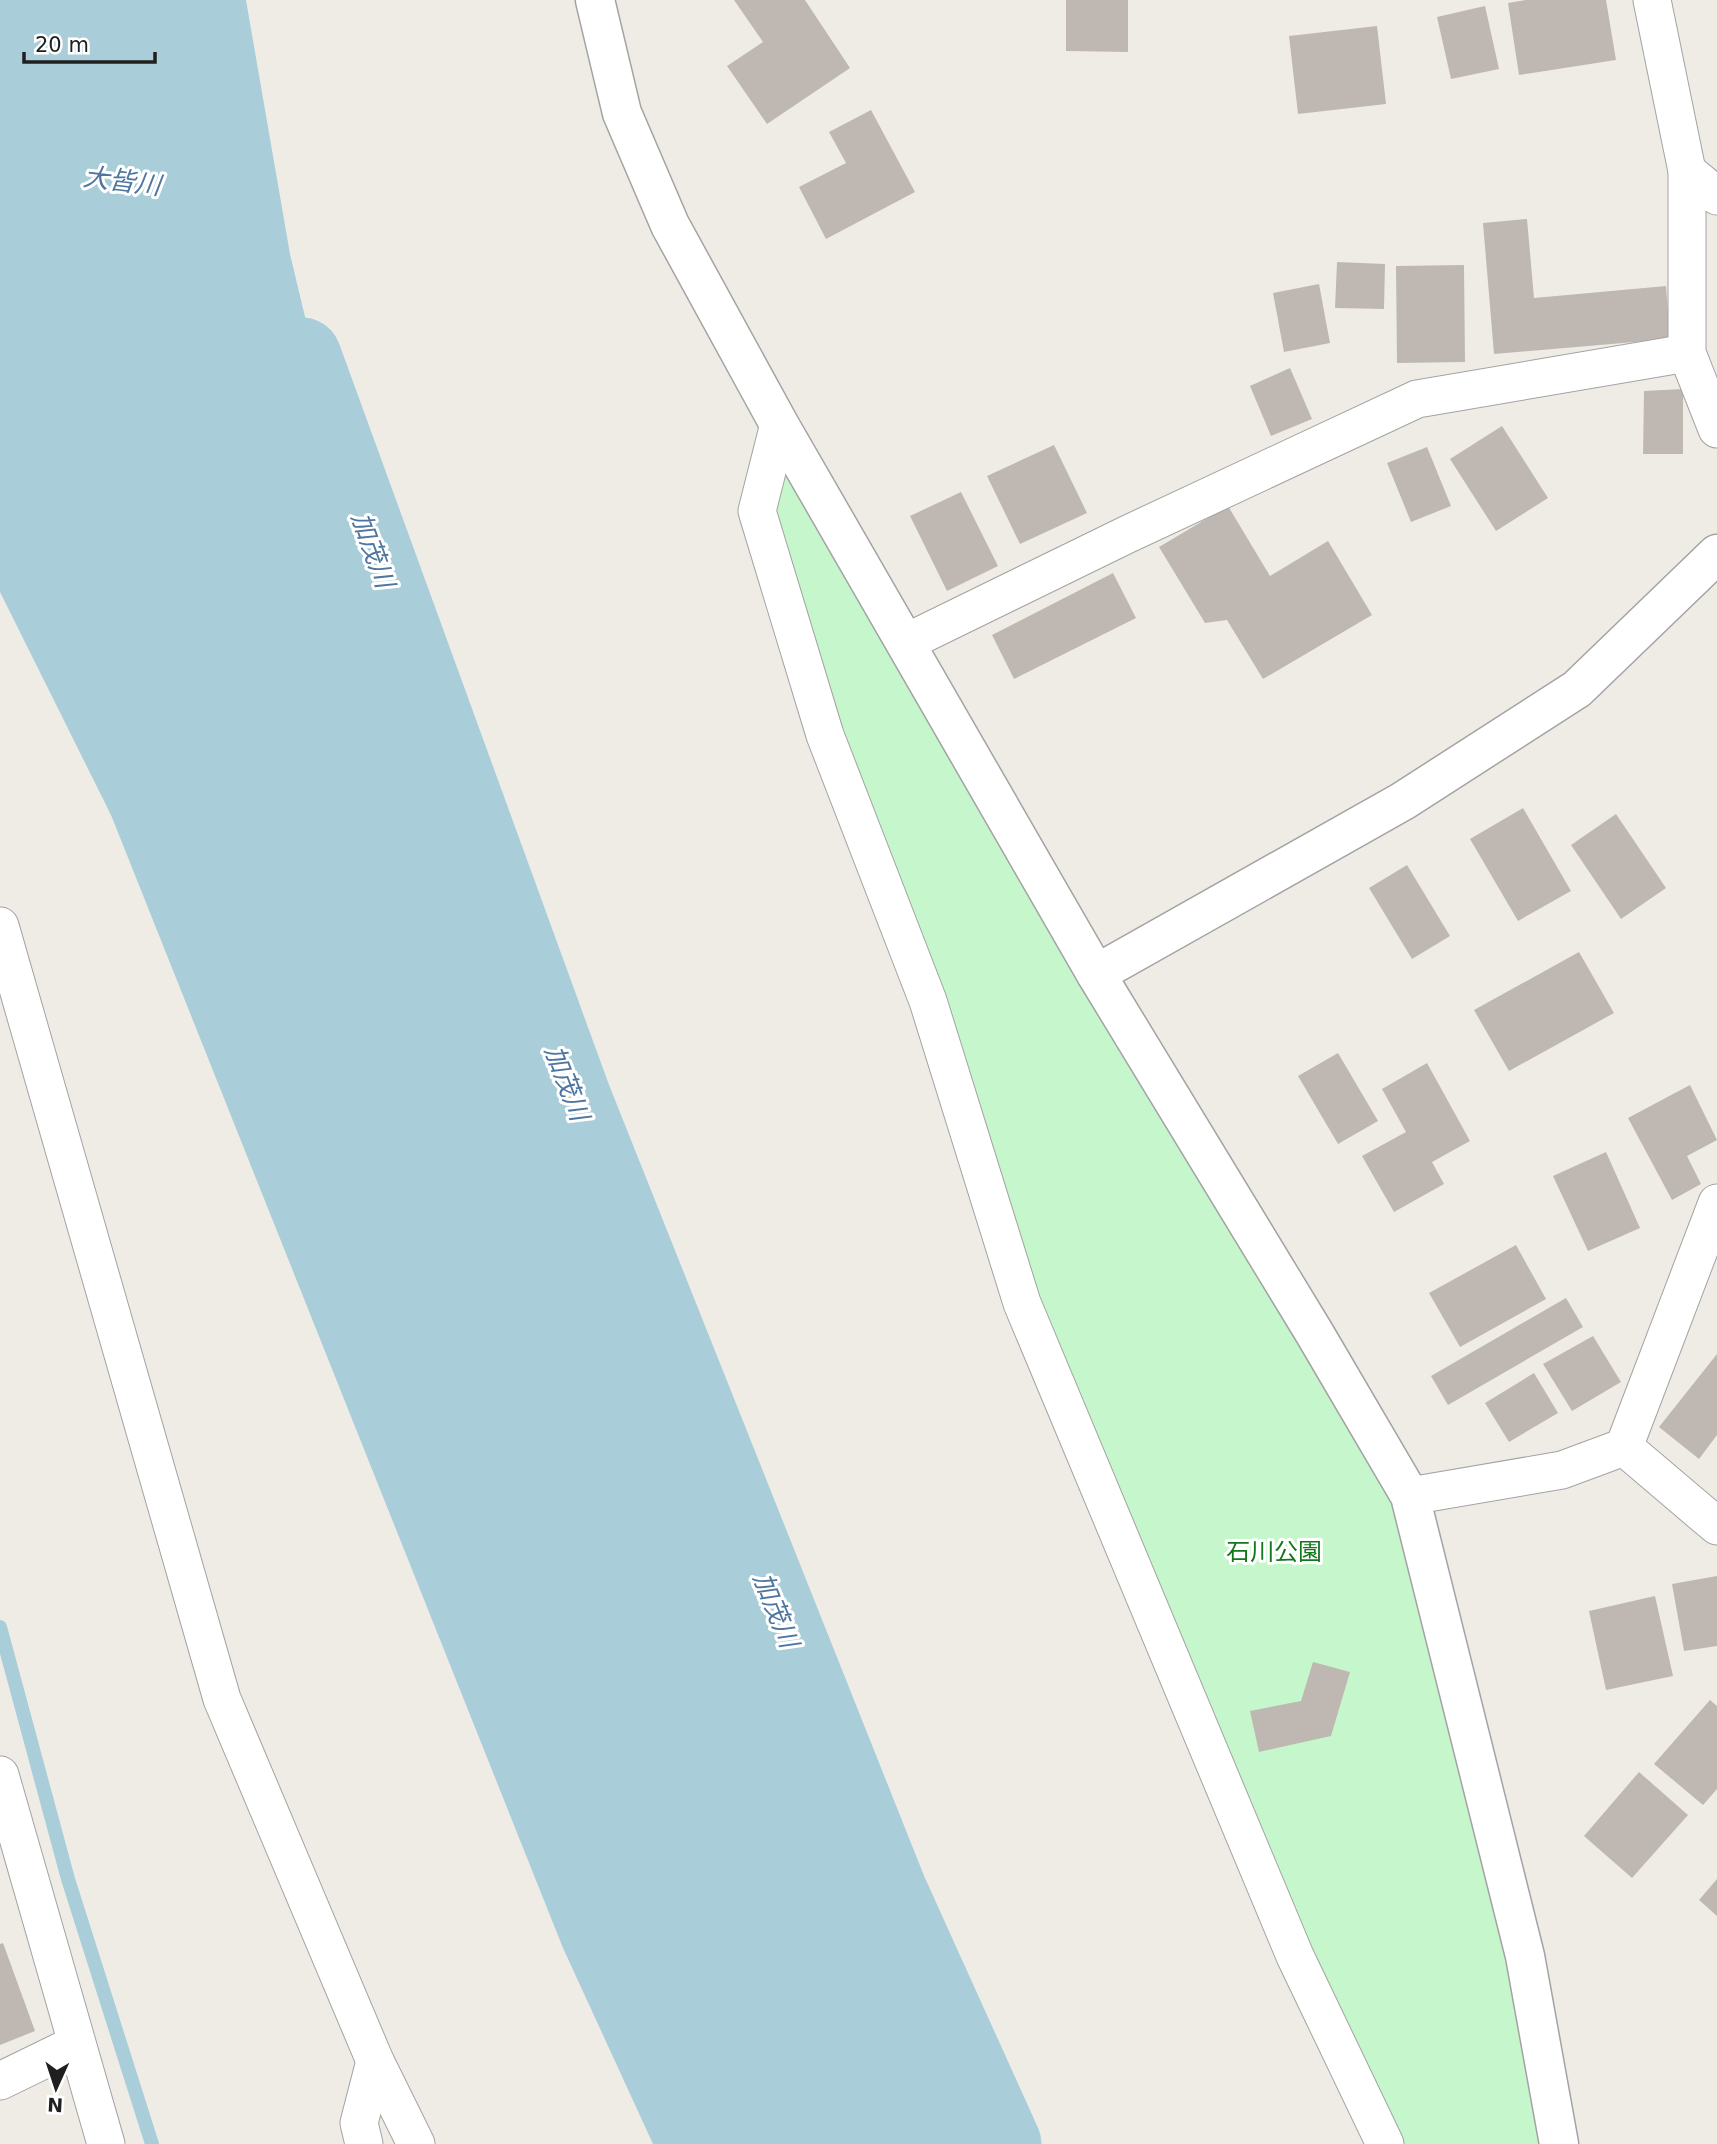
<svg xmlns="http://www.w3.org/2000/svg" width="1717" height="2144" font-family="'DejaVu Sans','Noto Sans JP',sans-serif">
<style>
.park{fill:#c6f6cb}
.water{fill:#a9ceda}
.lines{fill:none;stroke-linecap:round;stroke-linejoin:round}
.stream{stroke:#a9ceda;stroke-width:14}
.river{stroke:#a9ceda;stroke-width:79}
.building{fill:#bfb8b2}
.minor-casing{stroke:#a3a3a3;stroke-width:39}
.tertiary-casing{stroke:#a3a3a3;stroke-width:41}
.minor{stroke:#fff;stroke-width:37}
.tertiary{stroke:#fff;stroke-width:38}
.labels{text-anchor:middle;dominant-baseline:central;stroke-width:6;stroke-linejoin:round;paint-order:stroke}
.park-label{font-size:24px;fill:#13771d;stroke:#fff}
.water-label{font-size:26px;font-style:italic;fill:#4e76a0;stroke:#fff}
</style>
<rect width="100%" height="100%" fill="#efece6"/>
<path class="park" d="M782,453L1391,1502L1551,2144H1395L1034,1297L767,511Z"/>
<path class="water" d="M0,0H246L290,254L392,681L852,1892L980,2144H653L563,1948L111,815L0,592Z"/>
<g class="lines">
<path class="stream" d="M0,1627L68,1879L152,2144"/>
<path class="river" d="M302,357L571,1096L888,1892L1002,2144"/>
</g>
<g class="building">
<path d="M734,0H805L850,68L767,124L727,66L763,42Z"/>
<path d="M1066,0H1128V52L1066,51Z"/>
<path d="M1526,0H1606L1616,60L1519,75L1508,3Z"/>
<path d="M1485,6L1499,69L1451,79L1437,17Z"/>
<path d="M1377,26L1386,104L1298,114L1289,36Z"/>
<path d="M871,110L915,192L826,239L799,187L846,163L829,132Z"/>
<path d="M1527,219L1534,298L1666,286L1670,339L1494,354L1483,223Z"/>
<path d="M1337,262L1385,264L1384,309L1335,308Z"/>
<path d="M1464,265L1465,362L1397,363L1396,266Z"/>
<path d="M1319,284L1330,343L1284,352L1273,293Z"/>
<path d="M1290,368L1312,419L1271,436L1250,386Z"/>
<path d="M1683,389V454H1643L1644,391Z"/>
<path d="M1502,426L1548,498L1496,531L1450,459Z"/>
<path d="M1054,445L1087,513L1020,544L987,476Z"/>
<path d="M1427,447L1451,506L1411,522L1387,463Z"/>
<path d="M961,492L998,566L947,591L910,516Z"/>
<path d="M1228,506L1270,576L1328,541L1372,615L1263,679L1227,620L1205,623L1159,547Z"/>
<path d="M1113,573L1136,618L1014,679L992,635Z"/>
<path d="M1523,808L1571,891L1518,921L1470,839Z"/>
<path d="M1616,814L1666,888L1621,919L1571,845Z"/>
<path d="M1407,865L1450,936L1412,959L1369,888Z"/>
<path d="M1579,952L1614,1013L1509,1071L1474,1010Z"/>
<path d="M1338,1053L1378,1121L1338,1144L1298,1076Z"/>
<path d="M1427,1063L1470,1141L1432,1162L1444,1184L1394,1212L1362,1156L1406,1132L1382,1089Z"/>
<path d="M1690,1085L1717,1140L1687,1156L1701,1184L1672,1200L1628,1118Z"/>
<path d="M1606,1152L1640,1228L1588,1251L1553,1176Z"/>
<path d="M1516,1245L1546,1299L1460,1347L1429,1293Z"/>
<path d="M1566,1298L1583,1327L1448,1405L1431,1376Z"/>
<path d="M1593,1336L1621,1382L1572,1411L1543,1364Z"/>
<path d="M1717,1354V1435L1699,1459L1659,1427Z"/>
<path d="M1534,1373L1558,1413L1509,1442L1485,1403Z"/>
<path d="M1717,1576V1646L1684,1651L1672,1584Z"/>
<path d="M1655,1596L1673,1676L1606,1690L1589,1611Z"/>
<path d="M1313,1662L1350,1672L1331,1736L1259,1752L1250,1711L1301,1701Z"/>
<path d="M1710,1700L1717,1706V1789L1703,1805L1654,1764Z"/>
<path d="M1639,1772L1688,1815L1632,1878L1584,1836Z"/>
<path d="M1717,1879V1916L1699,1900Z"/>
<path d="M3,1943L35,2031L0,2045V1944Z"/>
</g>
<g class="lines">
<g class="minor-casing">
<g id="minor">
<path d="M1652,0L1687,171V353L1717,429"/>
<path d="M1687,171L1717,196"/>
<path d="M779,424L757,511L825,735L928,1001L1022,1303L1295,1956L1385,2144"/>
<path d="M905,643L1126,535L1417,399L1687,353"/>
<path d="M0,926L222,1699L375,2061L416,2144"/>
<path d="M1624,1447L1717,1526"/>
<path d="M1410,1496L1562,1470L1624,1447L1717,1203"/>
<path d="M0,1775L106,2144"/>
<path d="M0,2081L76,2044"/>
<path d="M364,2144L359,2123L375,2061"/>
</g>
</g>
<g class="tertiary-casing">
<g id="tertiary">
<path d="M595,0L622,113L670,225L779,424L1096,974L1315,1334L1410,1496L1525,1956L1559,2144"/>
<path d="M1096,974L1403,801L1577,689L1717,554"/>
</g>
</g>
<use href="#minor" class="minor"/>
<use href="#tertiary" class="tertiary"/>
</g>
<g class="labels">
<g class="park-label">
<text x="1274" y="1552">石川公園</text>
</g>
<g class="water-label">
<text transform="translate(122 181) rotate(7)">大皆川</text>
<text transform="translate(373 550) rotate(70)">加茂川</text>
<text transform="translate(567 1083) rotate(69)">加茂川</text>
<text transform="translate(776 1610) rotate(68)">加茂川</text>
</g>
</g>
<g transform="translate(56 2088) rotate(183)" stroke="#ffffff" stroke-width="5" paint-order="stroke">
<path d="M0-5L12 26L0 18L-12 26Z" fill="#1f1f1f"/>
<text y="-10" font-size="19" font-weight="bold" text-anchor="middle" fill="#1f1f1f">N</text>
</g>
<path d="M24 52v10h131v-10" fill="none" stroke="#1f1f1f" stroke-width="3.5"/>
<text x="35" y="52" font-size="21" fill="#1f1f1f" stroke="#ffffff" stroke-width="5" paint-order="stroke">20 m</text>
</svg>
